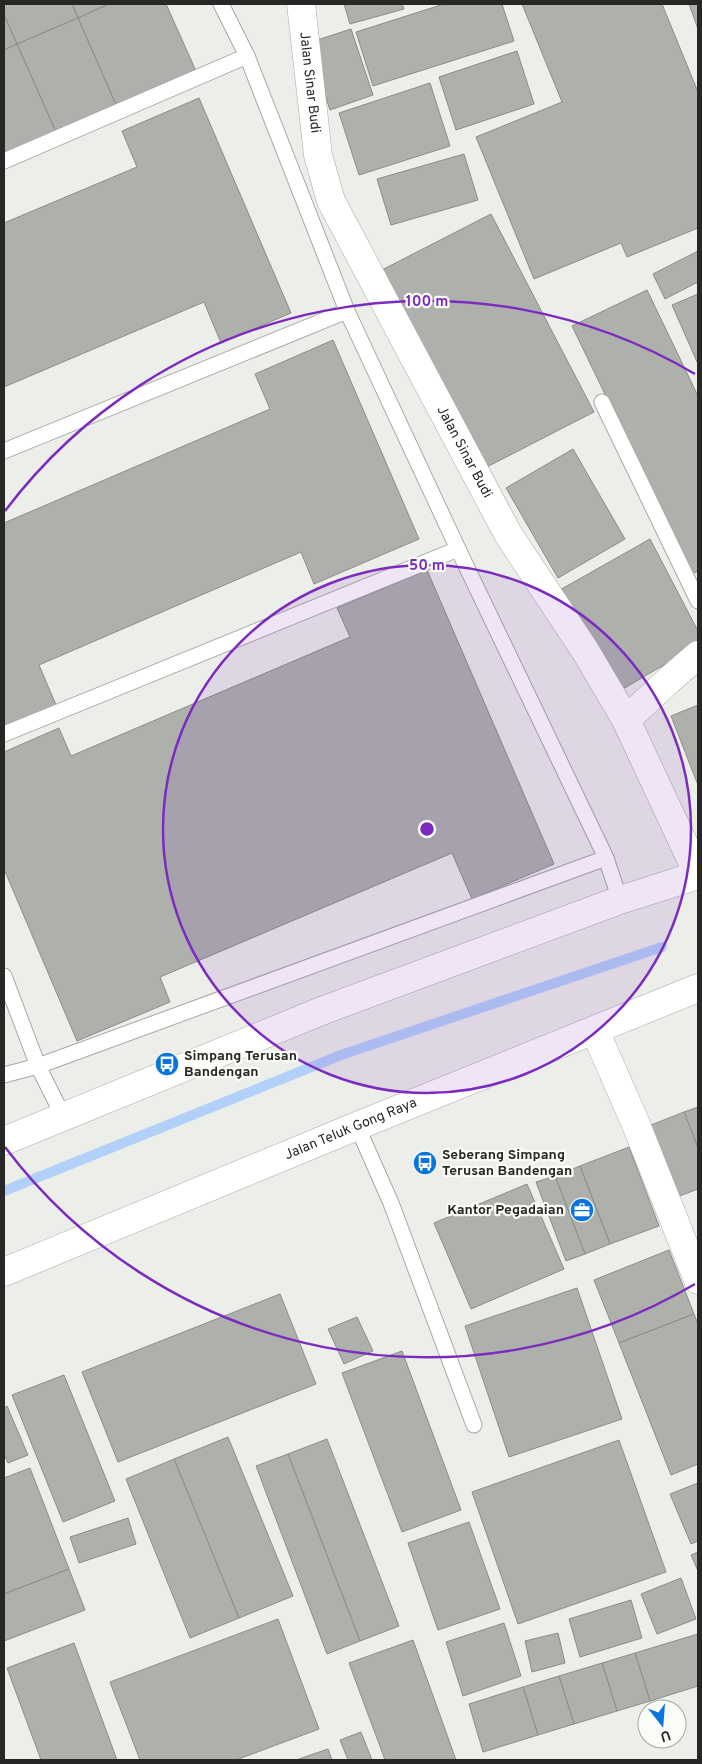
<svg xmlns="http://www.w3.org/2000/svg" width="702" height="1764" font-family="Overpass,sans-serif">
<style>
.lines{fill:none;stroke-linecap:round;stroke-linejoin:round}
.stream{stroke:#b2d0f8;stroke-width:10}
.building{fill:#aeb1ab;stroke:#8a8d87}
.service-casing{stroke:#a6a9a3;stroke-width:17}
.minor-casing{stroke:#a6a9a3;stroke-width:29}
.secondary-casing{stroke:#a6a9a3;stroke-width:29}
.service{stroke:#fff;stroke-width:15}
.minor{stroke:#fff;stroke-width:28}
.secondary{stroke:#fff;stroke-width:28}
.ring{fill:none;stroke:#7b2cbf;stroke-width:2.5}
.labels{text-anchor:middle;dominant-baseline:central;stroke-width:4.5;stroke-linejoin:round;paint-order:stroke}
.street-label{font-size:14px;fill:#272826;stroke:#fafdf6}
.poi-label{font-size:14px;font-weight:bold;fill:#272826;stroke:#fafdf6;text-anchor:start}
.centre{fill:#7b2cbf;stroke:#fafdf6;stroke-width:2.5}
.ring-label{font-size:15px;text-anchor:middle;font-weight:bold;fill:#7b2cbf;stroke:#fafdf6;stroke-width:4.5;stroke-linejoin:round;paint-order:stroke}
</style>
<rect width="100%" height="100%" fill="#ecefe9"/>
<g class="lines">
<path class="stream" d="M4,1191L341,1055L662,947"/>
</g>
<g class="building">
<path d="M4,4H72L78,18L17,44L4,15Z"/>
<path d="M72,4H109L78,18Z"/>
<path d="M109,4H166L196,71L116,105L78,18Z"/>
<path d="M344,4H402L404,9L350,24Z"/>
<path d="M444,4H502L514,41L373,86L356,32Z"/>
<path d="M522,4H662L698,92V228L627,257L621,243L534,279L476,137L562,102Z"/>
<path d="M689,4H698V29Z"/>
<path d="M4,15L17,44L4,50Z"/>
<path d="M78,18L116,105L56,132L17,44Z"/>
<path d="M351,29L373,95L330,110L308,43Z"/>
<path d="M17,44L56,132L4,156V50Z"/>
<path d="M517,51L534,104L456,130L439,77Z"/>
<path d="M430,83L450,146L359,175L339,113Z"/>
<path d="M199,98L291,313L221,343L204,302L4,387V223L137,167L122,131Z"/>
<path d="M464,154L478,200L391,225L377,179Z"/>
<path d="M491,214L594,412L479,471L376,273Z"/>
<path d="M698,251V282L665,299L653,274Z"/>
<path d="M647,290L698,396V571L692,574L572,326Z"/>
<path d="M698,294V364L672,305Z"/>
<path d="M333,340L419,539L314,584L301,552L39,665L56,705L4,728V523L270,409L255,374Z"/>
<path d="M573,449L625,539L558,578L506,488Z"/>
<path d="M650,539L698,631V645L616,693L558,591Z"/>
<path d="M427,570L554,864L472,899L452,853L160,977L170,1002L77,1041L4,869V752L59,728L71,756L350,637L337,608Z"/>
<path d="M698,705V785L671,716Z"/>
<path d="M698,1107V1148L684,1112Z"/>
<path d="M684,1112L698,1148V1189L674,1198L646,1127Z"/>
<path d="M629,1147L659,1226L610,1244L580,1166Z"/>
<path d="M580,1166L610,1244L585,1254L555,1176Z"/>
<path d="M555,1176L585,1254L566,1261L536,1182Z"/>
<path d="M527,1184L564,1269L471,1309L434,1223Z"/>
<path d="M669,1250L694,1314L619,1343L594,1280Z"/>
<path d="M577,1288L622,1419L509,1457L465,1326Z"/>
<path d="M280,1294L316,1384L118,1462L82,1372Z"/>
<path d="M694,1314L698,1324V1464L671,1475L619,1343Z"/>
<path d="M357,1317L373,1351L344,1364L328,1329Z"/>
<path d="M402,1351L461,1510L402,1532L342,1373Z"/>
<path d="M64,1375L115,1501L63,1522L12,1395Z"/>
<path d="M7,1406L28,1455L8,1463L4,1454V1408Z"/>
<path d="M228,1437L293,1596L239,1618L174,1459Z"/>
<path d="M327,1439L399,1626L360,1641L288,1454Z"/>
<path d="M619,1440L666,1572L518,1624L472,1492Z"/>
<path d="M288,1454L360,1641L327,1654L256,1466Z"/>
<path d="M174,1459L239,1618L190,1638L126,1479Z"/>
<path d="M30,1468L69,1569L4,1594V1478Z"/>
<path d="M698,1483V1541L691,1544L670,1494Z"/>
<path d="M128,1518L136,1544L79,1563L70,1537Z"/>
<path d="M469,1522L500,1609L438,1630L408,1543Z"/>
<path d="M698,1552V1571L691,1555Z"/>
<path d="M69,1569L85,1610L4,1641V1594Z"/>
<path d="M681,1578L696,1619L657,1634L641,1594Z"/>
<path d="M631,1600L642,1638L580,1657L569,1619Z"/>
<path d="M278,1619L319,1729L236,1760H140L110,1682Z"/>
<path d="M504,1623L521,1676L463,1696L446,1642Z"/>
<path d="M558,1633L565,1663L532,1672L525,1641Z"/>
<path d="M698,1634V1686L650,1701L635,1653Z"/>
<path d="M413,1640L456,1760H385L349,1663Z"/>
<path d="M74,1643L117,1760H41L7,1668Z"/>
<path d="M635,1653L650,1701L617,1711L602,1663Z"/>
<path d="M602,1663L617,1711L574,1724L559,1676Z"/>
<path d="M559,1676L574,1724L538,1735L523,1687Z"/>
<path d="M523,1687L538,1735L483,1752L469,1704Z"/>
<path d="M361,1732L372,1760H348L340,1740Z"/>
<path d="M328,1749L332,1760H296Z"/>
</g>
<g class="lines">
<g class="service-casing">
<g id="service">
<path d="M221,4L247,56L347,311L458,549L606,858L620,900"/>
<path d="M4,161L247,56"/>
<path d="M602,402L698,601"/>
<path d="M4,451L347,311"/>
<path d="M4,734L458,549"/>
<path d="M4,976L38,1066L63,1116"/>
<path d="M4,1075L38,1066L606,858"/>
<path d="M357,1126L391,1203L474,1425"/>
</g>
</g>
<g class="minor-casing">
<g id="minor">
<path id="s1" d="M301,4L318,155L331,201L508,534L586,652L626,720L698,874"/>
<path d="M626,720L669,680L698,655"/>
<path d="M595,1031L635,1122L698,1280"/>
</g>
</g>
<g class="secondary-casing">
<g id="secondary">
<path d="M4,1141L324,1010L620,900L698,875"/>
<path id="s2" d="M4,1272L357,1126L698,988"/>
</g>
</g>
<use href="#service" class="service"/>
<use href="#minor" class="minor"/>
<use href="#secondary" class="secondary"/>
</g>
<circle cx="427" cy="829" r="264" fill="#7b2cbf" fill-opacity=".12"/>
<g class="ring">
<circle cx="427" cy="829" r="264"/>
<path d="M695 1284A528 528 0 0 1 5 1147M5 511A528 528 0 0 1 695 374"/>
</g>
<defs>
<g id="bus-disc" transform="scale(1.25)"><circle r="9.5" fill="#0a74dc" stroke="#fafdf6"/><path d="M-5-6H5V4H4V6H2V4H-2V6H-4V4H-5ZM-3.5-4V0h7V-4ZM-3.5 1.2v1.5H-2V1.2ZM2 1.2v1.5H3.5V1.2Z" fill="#fff"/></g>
<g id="office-disc" transform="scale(1.25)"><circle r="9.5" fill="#0a74dc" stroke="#fafdf6"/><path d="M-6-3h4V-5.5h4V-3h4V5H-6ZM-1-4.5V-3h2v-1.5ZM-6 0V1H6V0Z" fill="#fff"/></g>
</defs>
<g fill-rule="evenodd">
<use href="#bus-disc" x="167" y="1064"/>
<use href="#bus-disc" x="425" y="1163"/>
<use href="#office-disc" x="582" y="1210"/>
</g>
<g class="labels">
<g class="street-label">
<text stroke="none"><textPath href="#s1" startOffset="79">Jalan Sinar Budi</textPath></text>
<text stroke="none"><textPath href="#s1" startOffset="484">Jalan Sinar Budi</textPath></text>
<text stroke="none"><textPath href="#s2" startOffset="375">Jalan Teluk Gong Raya</textPath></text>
</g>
<g class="poi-label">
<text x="184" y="1056">Simpang Terusan<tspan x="184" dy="16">Bandengan</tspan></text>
<text x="442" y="1155">Seberang Simpang<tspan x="442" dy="16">Terusan Bandengan</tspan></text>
<text x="564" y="1210" text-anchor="end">Kantor Pegadaian</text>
</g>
</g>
<circle cx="427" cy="829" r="8" class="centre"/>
<g class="ring-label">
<text x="427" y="306">100 m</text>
<text x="427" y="570">50 m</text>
</g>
<rect width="702" height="1764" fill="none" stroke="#272826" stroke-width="10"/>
<g transform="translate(662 1724) rotate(163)"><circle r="24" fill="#fafdf6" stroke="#a6a8a3"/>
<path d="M0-4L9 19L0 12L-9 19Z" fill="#0a74dc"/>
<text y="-8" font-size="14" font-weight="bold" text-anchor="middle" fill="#272826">U</text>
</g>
</svg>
